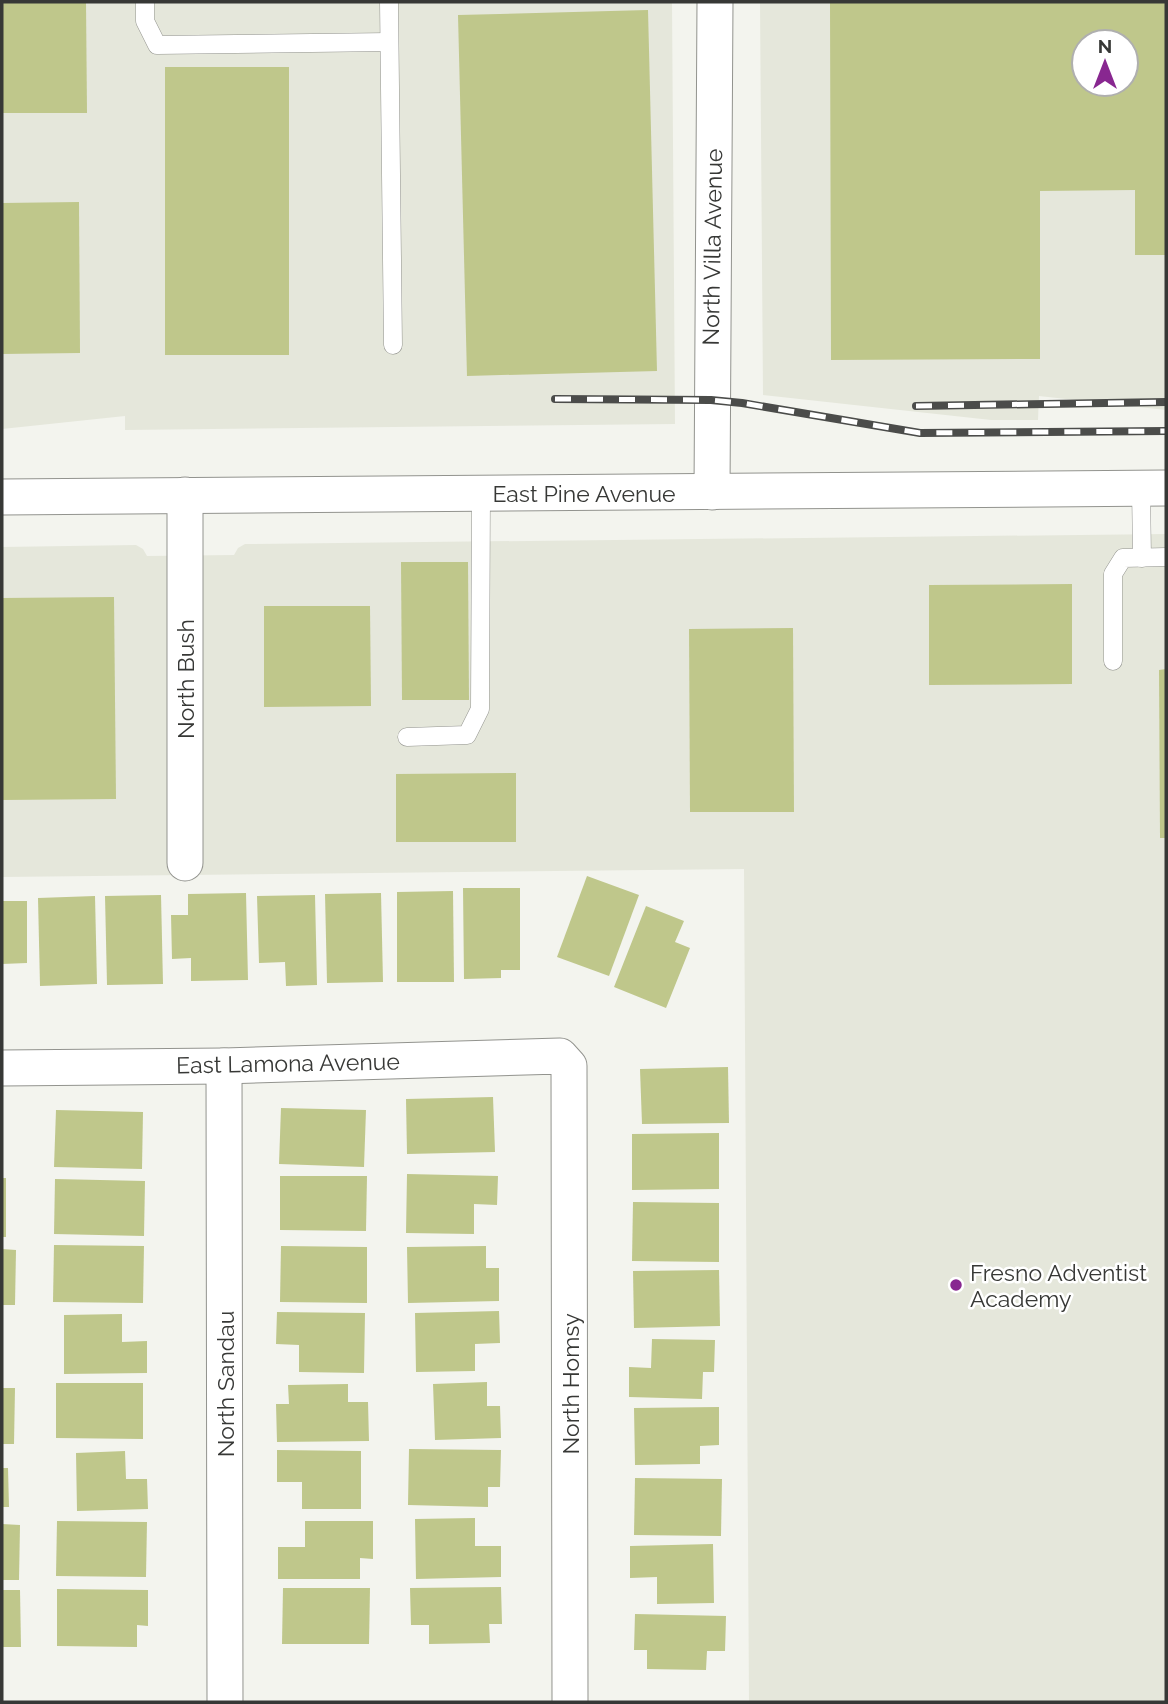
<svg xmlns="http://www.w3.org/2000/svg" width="1168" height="1704" font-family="Raleway,sans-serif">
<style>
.built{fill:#e5e7db;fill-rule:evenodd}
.building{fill:#bfc78b;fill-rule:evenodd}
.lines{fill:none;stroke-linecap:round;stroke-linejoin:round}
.lane-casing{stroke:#92938e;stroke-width:19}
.street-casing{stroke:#92938e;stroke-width:37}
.lane{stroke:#fff;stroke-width:18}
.street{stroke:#fff;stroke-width:35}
.rail-casing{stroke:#4b4c4a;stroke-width:8}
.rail{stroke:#fff;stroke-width:5;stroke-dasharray:16;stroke-linecap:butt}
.poi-dot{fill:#882790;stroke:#fff;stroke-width:2.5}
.labels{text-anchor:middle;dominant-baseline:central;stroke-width:5;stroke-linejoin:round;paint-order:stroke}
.street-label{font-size:23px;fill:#373836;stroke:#fff}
.poi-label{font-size:23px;fill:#373836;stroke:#fff;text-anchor:start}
</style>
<rect width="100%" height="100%" fill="#f3f4ee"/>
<g class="built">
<path d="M2,2H672L675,424L125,430V416L2,429Z"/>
<path d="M760,2H1166V410L1039,396L1038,420H991L763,395ZM1084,42H1126V84H1084Z"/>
<path d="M1166,534V1702H749L744,869L2,877V547L136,545L143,549L147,556L234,555L238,548L245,544Z"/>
</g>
<g class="building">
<path d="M2,2H86L87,113H2Z"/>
<path d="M830,2H1166V255H1135V190L1040,191V359L831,360ZM1084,42H1126V84H1084Z"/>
<path d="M648,10L657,371L467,376L458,15Z"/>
<rect x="165" y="67" width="124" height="288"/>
<path d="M79,202L80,353L2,354V203Z"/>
<path d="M401,562H468L469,700H402Z"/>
<path d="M1072,584V684L929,685V585Z"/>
<path d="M114,597L116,799L2,800V598Z"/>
<path d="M264,606H370L371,706L264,707Z"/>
<path d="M793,628L794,812H690L689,629Z"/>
<path d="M1166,669V838H1160L1159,670Z"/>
<path d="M516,773V842H396V774Z"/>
<path d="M587,876L639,895L609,976L557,957Z"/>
<path d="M463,888H520V970H501V978L464,979Z"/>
<path d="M453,891L454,982H397V892Z"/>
<path d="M246,893L248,980L191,981V958L172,959L171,915H188V894Z"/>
<path d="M381,893L383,982L327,983L325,894Z"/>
<path d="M161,895L163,984L107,985L105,896Z"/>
<path d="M315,895L317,985L286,986L285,962L259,963L257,896Z"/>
<path d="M95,896L97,984L40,986L38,898Z"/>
<path d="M2,901H27V963L2,964Z"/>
<path d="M646,906L684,921L675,942L690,948L666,1008L614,987Z"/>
<path d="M728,1067L729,1123L642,1124L640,1069Z"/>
<path d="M493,1097L495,1152L407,1154L406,1099Z"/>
<path d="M281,1108L366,1110L364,1167L279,1164Z"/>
<path d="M56,1110L143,1112L142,1169L54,1167Z"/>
<path d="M719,1133V1189L632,1190V1134Z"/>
<path d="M407,1174L498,1176L497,1205L474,1204V1234L406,1233Z"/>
<path d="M280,1176H367L366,1231L280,1230Z"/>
<rect x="2" y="1178" width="4" height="59"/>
<path d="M55,1179L145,1181L144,1236L54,1234Z"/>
<path d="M633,1202L719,1203V1262L632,1261Z"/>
<path d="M54,1245L144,1246L143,1303L53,1302Z"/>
<path d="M281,1246L367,1247V1303L280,1302Z"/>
<path d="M486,1246V1268H499V1301L408,1303L407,1247Z"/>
<path d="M2,1249L16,1250L15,1305H2Z"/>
<path d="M719,1270L720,1326L634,1328L633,1271Z"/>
<path d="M499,1311L500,1343L475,1344V1371L416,1372L415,1313Z"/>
<path d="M277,1312L365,1313L364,1373L299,1372V1345L276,1344Z"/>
<path d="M122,1314V1342L147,1341V1373L64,1374V1315Z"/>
<path d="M652,1339L715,1340L714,1372H703L702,1399L629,1397V1367L651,1368Z"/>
<path d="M487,1382V1406H500L501,1438L435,1440L433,1384Z"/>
<path d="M56,1383H143V1439L56,1438Z"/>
<path d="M348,1384V1402H368L369,1441L277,1442L276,1404H289L288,1385Z"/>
<path d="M2,1388H15L14,1444H2Z"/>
<path d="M719,1407V1445L700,1446V1464L635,1465L634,1408Z"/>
<path d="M409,1449L501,1450L500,1487H488V1507L408,1505Z"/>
<path d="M277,1450L361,1451V1509H302V1482H277Z"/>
<path d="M125,1451L126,1479H147L148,1509L77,1511L76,1453Z"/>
<path d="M2,1468H8L9,1507H2Z"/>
<path d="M635,1478L722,1479L721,1536L634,1535Z"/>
<path d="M475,1518V1546H501V1577L416,1579L415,1519Z"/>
<path d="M57,1521L147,1522L146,1577L56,1576Z"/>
<path d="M305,1521H373V1559L360,1558V1579H278V1547H305Z"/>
<path d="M2,1524L20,1525L19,1580H2Z"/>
<path d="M713,1544L714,1603L657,1604V1577L630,1578V1546Z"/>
<path d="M501,1587L502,1624H489L490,1643L429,1644V1625H411L410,1588Z"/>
<path d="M283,1588H370L369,1644H282Z"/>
<path d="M57,1589L148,1590V1626L137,1625V1647L57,1646Z"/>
<path d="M2,1590H20L21,1647H2Z"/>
<path d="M635,1614L726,1616L725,1651H707L706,1670L647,1669V1650H634Z"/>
</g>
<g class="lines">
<g class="lane-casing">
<g id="lane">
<path d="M145,2V21L157,45L389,42"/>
<path d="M389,2L393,345"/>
<path d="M1141,488L1142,558"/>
<path d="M1113,661V574L1123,558L1166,557"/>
<path d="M407,737L467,735L480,709L481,493"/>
</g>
</g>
<g class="street-casing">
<g id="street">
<path d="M712,492L715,2"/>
<path d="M185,495V863"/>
<path d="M2,497L1166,488"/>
<path d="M224,1066L225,1702"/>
<path d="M2,1068L224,1066L560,1056L569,1066L570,1702"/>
</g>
</g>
<use href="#lane" class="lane"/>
<use href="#street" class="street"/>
<g class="rail-casing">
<g id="rail">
<path d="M555,399L711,400L742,403L920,433L1166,431"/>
<path d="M916,406L1166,402"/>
</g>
</g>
<use href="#rail" class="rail"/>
</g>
<circle class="poi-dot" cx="956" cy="1285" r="7"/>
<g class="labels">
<g class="street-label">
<text transform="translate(712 247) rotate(-89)">North Villa Avenue</text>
<text x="584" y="493">East Pine Avenue</text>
<text transform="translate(185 679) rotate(-90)">North Bush</text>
<text transform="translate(288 1063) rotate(-1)">East Lamona Avenue</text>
<text transform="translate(225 1384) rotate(-90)">North Sandau</text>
<text transform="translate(570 1384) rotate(-90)">North Homsy</text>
</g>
<g class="poi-label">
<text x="970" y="1272">Fresno Adventist<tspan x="970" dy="26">Academy</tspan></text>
</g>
</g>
<rect width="1168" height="1704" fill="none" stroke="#373836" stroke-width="7"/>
<g transform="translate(1105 63)"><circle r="33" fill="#ffffff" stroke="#afafaf" stroke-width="2"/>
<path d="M0-5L12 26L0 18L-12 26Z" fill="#882790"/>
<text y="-10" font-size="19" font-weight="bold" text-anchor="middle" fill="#373836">N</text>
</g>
</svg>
